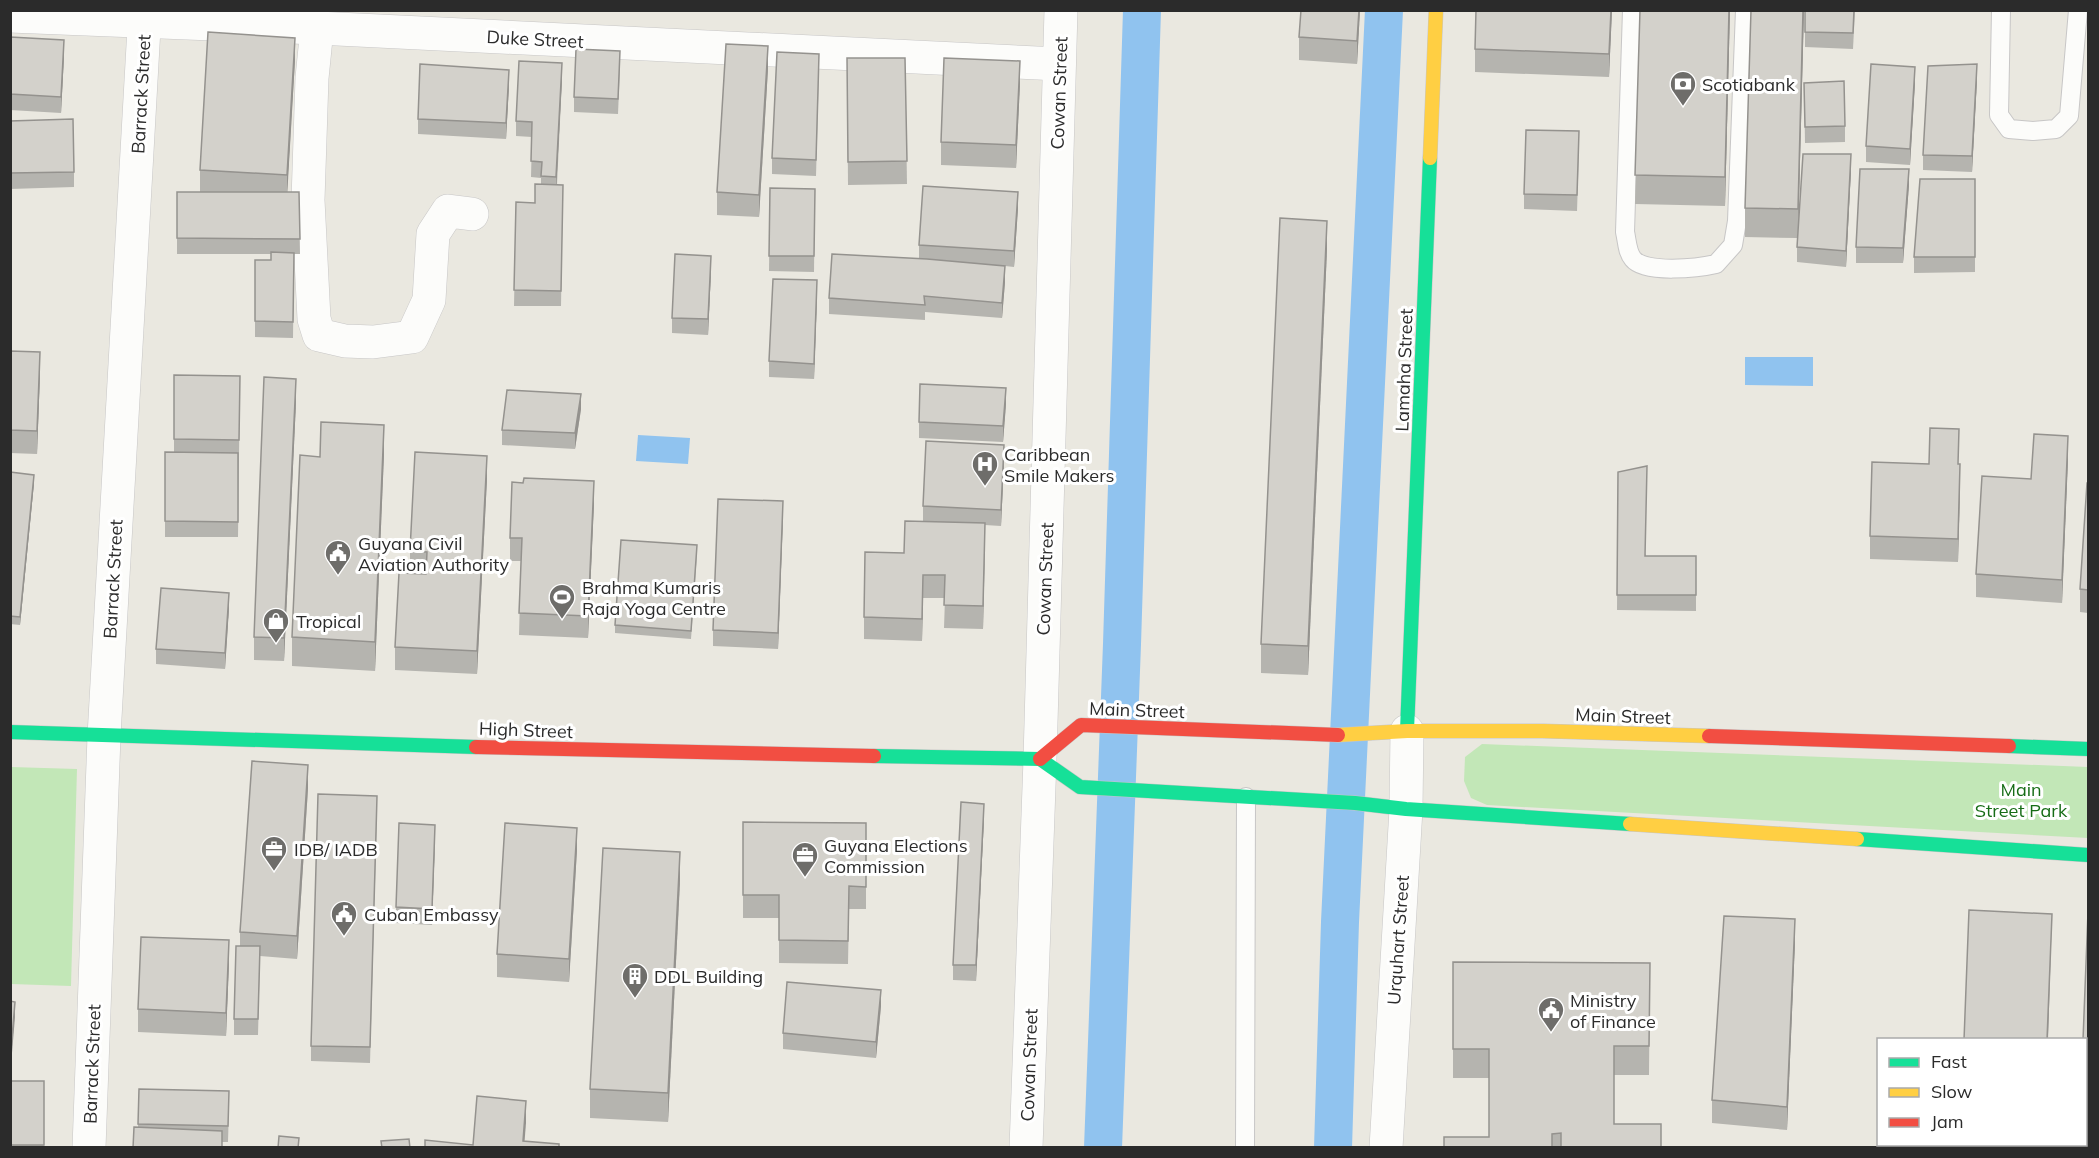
<svg xmlns="http://www.w3.org/2000/svg" width="2099" height="1158" font-family="Mulish,sans-serif">
<style>
.green{fill:#c2e7b7}
.water{fill:#90c3ef}
.lines{fill:none;stroke-linecap:round;stroke-linejoin:round}
.canal{stroke:#90c3ef;stroke-width:38}
.lane-casing{stroke:#c7c6c6;stroke-width:20}
.street-casing{stroke:#c7c6c6;stroke-width:34}
.fast-casing{stroke:#c7c6c6;stroke-width:15}
.slow-casing{stroke:#c7c6c6;stroke-width:15}
.jam-casing{stroke:#c7c6c6;stroke-width:15}
.lane{stroke:#fcfcfa;stroke-width:18}
.street{stroke:#fcfcfa;stroke-width:33}
.fast{stroke:#16e098;stroke-width:14}
.slow{stroke:#ffcf43;stroke-width:14}
.jam{stroke:#f24e42;stroke-width:14}
.wall{fill:#b5b4af}
.shaded-wall{fill:#94928e}
.building{fill:#d3d1cb;stroke:#94928e;stroke-width:1.5}
.labels{text-anchor:middle;dominant-baseline:central;stroke-width:6;stroke-linejoin:round;paint-order:stroke}
.street-label{font-size:18px;fill:#2b2b2b;stroke:#fff}
.poi-label{font-size:18px;fill:#2b2b2b;stroke:#fff;text-anchor:start}
.park-label{font-size:18px;fill:#166c16;stroke:#fff}
</style>
<rect width="100%" height="100%" fill="#eae8e0"/>
<g class="green">
<path d="M1482,744L2088,767V838L1487,805L1471,798L1464,781L1465,757Z"/>
<path d="M11,767L77,769L71,986L11,984Z"/>
</g>
<g class="water">
<path d="M1745,357H1813V386L1745,385Z"/>
<path d="M638,435L690,438L688,464L636,461Z"/>
</g>
<g class="lines">
<g class="canal">
<path d="M1103,1148L1122,644L1142,10"/>
<path d="M1333,1148L1340,922L1384,10"/>
</g>
<g class="lane-casing">
<g id="lane">
<path d="M1632,10L1625,232C1627,240 1627,252 1633,259C1645,274 1699,268 1716,264L1733,245L1737,221L1745,10"/>
<path d="M2001,10L1999,115L2009,129L2033,131L2056,129L2069,116L2078,10"/>
<path d="M1245,1148L1246,797"/>
</g>
</g>
<g class="street-casing">
<g id="street">
<path d="M10,16L317,28L1059,64"/>
<path d="M317,28L312,78L308,200L314,319L319,335L345,341L373,342L412,337L429,300L433,234L448,211L472,214"/>
<path d="M89,1148L104,736L145,10"/>
<path d="M1026,1148L1040,759L1061,10"/>
<path d="M1386,1148L1406,809L1407,731"/>
</g>
</g>
<g class="fast-casing">
<g id="fast">
<path d="M1407,731L1430,158"/>
<path d="M10,732L476,747"/>
<path d="M2009,746L2088,749"/>
<path d="M874,756L1040,759"/>
<path d="M1040,759L1080,787L1355,803L1406,809L1630,824"/>
<path d="M1857,839L2088,855"/>
</g>
</g>
<g class="slow-casing">
<g id="slow">
<path d="M1430,158L1436,10"/>
<path d="M1338,735L1407,731H1543L1709,736"/>
<path d="M1630,824L1857,839"/>
</g>
</g>
<g class="jam-casing">
<g id="jam">
<path d="M1709,736L2009,746"/>
<path d="M476,747L874,756"/>
<path d="M1040,759L1081,725L1338,735"/>
</g>
</g>
<use href="#lane" class="lane"/>
<use href="#street" class="street"/>
<use href="#fast" class="fast"/>
<use href="#slow" class="slow"/>
<use href="#jam" class="jam"/>
</g>
<g class="wall">
<rect x="830" y="10" width="56" height="1"/>
<path d="M1360,10L1357,64L1299,60V37Z"/>
<path d="M1612,10L1609,77L1475,72V49Z"/>
<path d="M1640,10H1730L1725,206L1635,204Z"/>
<path d="M1804,10L1798,236L1851,170L1846,267L1797,262V238L1745,237V208Z"/>
<path d="M1805,10H1855L1853,49L1805,47Z"/>
<path d="M10,37L64,56L61,113L10,110Z"/>
<path d="M847,58H905L907,184L848,185Z"/>
<path d="M295,60L287,192H299L300,254H294L293,338L255,337V260H271V254H177V192H200V170Z"/>
<path d="M620,67L618,114L574,112V97Z"/>
<path d="M768,69L759,217L717,215V192Z"/>
<path d="M819,69L816,176L772,174V158Z"/>
<path d="M562,79L557,185H563L561,306H514L516,202L535,203L541,184V178L531,177L532,137L516,136V121Z"/>
<path d="M1977,80L1972,172L1923,170V155Z"/>
<path d="M1020,83L1016,168L941,165V142Z"/>
<path d="M1804,83L1845,126V142L1805,143Z"/>
<path d="M1915,83L1910,165L1866,162V146Z"/>
<path d="M509,85L506,139L418,134V119Z"/>
<path d="M10,121L74,172V187L10,189Z"/>
<path d="M1579,147L1577,211L1524,209V194Z"/>
<path d="M1975,179V272L1914,273V257Z"/>
<path d="M1909,185L1903,263H1856V247Z"/>
<path d="M770,188L815,189L814,272L769,271Z"/>
<path d="M1018,208L1014,267L1005,266V282L1002,318L925,312V320L829,314V298L919,258V245Z"/>
<path d="M1327,250L1308,675L1261,673V644Z"/>
<path d="M711,271L708,335L672,333V318Z"/>
<path d="M817,296L814,379L769,377V361Z"/>
<path d="M10,351L40,374L37,454L10,453Z"/>
<path d="M174,375L240,376L238,537H165V452L174,453Z"/>
<path d="M296,402L284,661L254,660V637Z"/>
<path d="M1006,404L1003,442L919,438V422Z"/>
<path d="M581,409L575,449L502,445V430Z"/>
<path d="M384,454L375,671L292,666V637Z"/>
<path d="M2068,459L2062,603L1976,597V574L2031,479Z"/>
<path d="M1004,461L1001,526L985,525L983,629L944,628L945,598H923L922,641L864,639V617L904,553L923,521V506Z"/>
<path d="M1929,464H1959L1960,486L1958,562L1870,559V536Z"/>
<path d="M10,472L34,483L20,625L10,624Z"/>
<path d="M1618,472L1646,556H1696V611L1617,610Z"/>
<path d="M487,479L477,674L395,670V647L410,573V551Z"/>
<path d="M523,483L594,503L588,638L519,635L521,561H510V538Z"/>
<path d="M2088,483V613L2080,612V589Z"/>
<path d="M783,517L778,649L713,646V630Z"/>
<path d="M697,554L691,639L615,633V625Z"/>
<path d="M229,608L225,669L156,664V649Z"/>
<path d="M308,788L297,959L260,956L258,1035H234V1019L240,946V932Z"/>
<path d="M377,812L370,1063L311,1061V1046Z"/>
<path d="M984,819L976,981L953,980V965Z"/>
<path d="M743,822L866,823V909H849L848,964L779,963V918H743Z"/>
<path d="M435,840L432,925L396,923V907Z"/>
<path d="M577,850L569,982L497,977V954Z"/>
<path d="M680,881L668,1122L590,1118V1089Z"/>
<path d="M2088,912V1117H2085V1040Z"/>
<path d="M1795,942L1787,1130L1712,1123V1100Z"/>
<path d="M1453,962L1650,963L1649,1075H1614V1124L1661,1148H1444L1489,1137V1078H1453Z"/>
<path d="M229,963L226,1036L138,1032V1009Z"/>
<path d="M881,1006L876,1058L783,1049V1033Z"/>
<rect x="10" y="1081" width="34" height="67"/>
<path d="M139,1089L229,1107L228,1142H222L138,1127Z"/>
</g>
<g class="shaded-wall">
<path d="M1359,10H1360L1357,64V41Z"/>
<path d="M1611,10H1612L1609,77V54Z"/>
<path d="M1729,10H1730L1725,206V177Z"/>
<path d="M1803,10H1804L1798,238V209Z"/>
<path d="M295,38V60L287,198V175Z"/>
<path d="M64,40V56L61,113V97Z"/>
<path d="M768,46V69L759,217V195Z"/>
<path d="M1020,61V83L1016,168V145Z"/>
<path d="M562,63V79L556,192V177Z"/>
<path d="M1977,64V80L1972,172V156Z"/>
<path d="M1915,67V83L1910,165V149Z"/>
<path d="M509,70V85L506,139V123Z"/>
<path d="M1851,154V170L1846,267V251Z"/>
<path d="M1909,169V185L1903,263V248Z"/>
<path d="M1018,192V208L1014,267V251Z"/>
<path d="M1327,221V250L1308,675V646Z"/>
<path d="M711,256V271L708,335V319Z"/>
<path d="M1005,266V282L1002,318V303Z"/>
<path d="M817,280V296L814,379V364Z"/>
<path d="M40,352V374L37,454V431Z"/>
<path d="M296,379V402L284,661V638Z"/>
<path d="M1006,388V404L1003,442V426Z"/>
<path d="M581,394V409L575,449V433Z"/>
<path d="M384,425V454L375,671V642Z"/>
<path d="M2068,436V459L2062,603V580Z"/>
<path d="M1004,445V461L1001,526V510Z"/>
<path d="M487,456V479L477,674V651Z"/>
<path d="M1960,464V486L1958,562V539Z"/>
<path d="M34,475V483L20,625V617Z"/>
<path d="M594,481V503L588,638V616Z"/>
<path d="M783,501V517L778,649V633Z"/>
<path d="M985,523V546L983,629V606Z"/>
<path d="M923,575V598L922,641V619Z"/>
<path d="M229,593V608L225,669V653Z"/>
<path d="M308,765V788L297,959V936Z"/>
<path d="M984,804V819L976,981V965Z"/>
<path d="M435,825V840L432,925V909Z"/>
<path d="M577,828V850L569,982V959Z"/>
<path d="M680,852V881L668,1122V1093Z"/>
<path d="M2052,914L2048,1040H2047Z"/>
<path d="M1795,919V942L1787,1130V1107Z"/>
<path d="M229,940V963L226,1036V1013Z"/>
<path d="M881,990V1006L876,1058V1042Z"/>
<path d="M15,1002V1017L10,1077V1061Z"/>
<path d="M526,1101V1123L524,1148L523,1141Z"/>
</g>
<g class="building">
<path d="M1301,10H1359L1357,41L1299,37Z"/>
<path d="M1476,10H1611L1609,54L1475,49Z"/>
<path d="M1640,10H1729L1725,177L1635,175Z"/>
<path d="M1751,10H1803L1798,209L1745,208Z"/>
<path d="M1805,10H1854L1853,33L1805,32Z"/>
<path d="M208,32L295,38L287,175L200,170Z"/>
<path d="M10,37L64,40L61,97L10,94Z"/>
<path d="M726,44L768,46L759,195L717,192Z"/>
<path d="M576,49L620,51L618,99L574,97Z"/>
<path d="M777,52L819,54L816,160L772,158Z"/>
<path d="M847,58H905L907,161L848,162Z"/>
<path d="M944,58L1020,61L1016,145L941,142Z"/>
<path d="M519,61L562,63L556,177L541,176L542,162L531,161L532,122L516,121Z"/>
<path d="M420,64L509,70L506,123L418,119Z"/>
<path d="M1871,64L1915,67L1910,149L1866,146Z"/>
<path d="M1977,64L1972,156L1923,155L1928,66Z"/>
<path d="M1844,81L1845,126L1805,127L1804,83Z"/>
<path d="M73,119L74,172L10,173V121Z"/>
<path d="M1526,130L1579,131L1577,195L1524,194Z"/>
<path d="M1803,154H1851L1846,251L1797,247Z"/>
<path d="M1860,169H1909L1903,248L1856,247Z"/>
<path d="M1920,179H1975V257H1914Z"/>
<path d="M535,184L563,185L561,291L514,290L516,202L535,203Z"/>
<path d="M923,186L1018,192L1014,251L919,245Z"/>
<path d="M770,188L815,189L814,256H769Z"/>
<path d="M177,192H299L300,239L177,238Z"/>
<path d="M1280,218L1327,221L1308,646L1261,644Z"/>
<path d="M271,252L294,253L293,322L255,321V260H271Z"/>
<path d="M675,254L711,256L708,319L672,318Z"/>
<path d="M832,254L927,259L1005,266L1002,303L924,296L925,305L829,298Z"/>
<path d="M773,279L817,280L814,364L769,361Z"/>
<path d="M10,351L40,352L37,431L10,430Z"/>
<path d="M174,375L240,376L239,440L174,439Z"/>
<path d="M264,377L296,379L284,638L254,637Z"/>
<path d="M920,384L1006,388L1003,426L919,422Z"/>
<path d="M507,390L581,394L575,433L502,430Z"/>
<path d="M321,422L384,425L375,642L292,637L300,455L320,457Z"/>
<path d="M1930,428L1959,429L1958,464H1960L1958,539L1870,536L1872,462L1929,464Z"/>
<path d="M2034,434L2068,436L2062,580L1976,574L1982,476L2031,479Z"/>
<path d="M926,441L1004,445L1001,510L923,506Z"/>
<path d="M165,452L238,453V522L165,521Z"/>
<path d="M415,452L487,456L477,651L395,647L399,573L426,574L427,552L410,551Z"/>
<path d="M1647,466L1645,556H1696V595H1617L1618,472Z"/>
<path d="M10,472L34,475L20,617L10,616Z"/>
<path d="M524,478L594,481L588,616L519,613L522,538H510L512,482L523,483Z"/>
<path d="M2087,483H2088V590L2080,589Z"/>
<path d="M718,499L783,501L778,633L713,630Z"/>
<path d="M905,521L985,523L983,606L944,605L945,575H923L922,619L864,617L865,552L904,553Z"/>
<path d="M621,540L697,545L691,631L615,625Z"/>
<path d="M161,588L229,593L225,653L156,649Z"/>
<path d="M252,761L308,765L297,936L240,932Z"/>
<path d="M318,794L377,796L370,1047L311,1046Z"/>
<path d="M961,802L984,804L976,965H953Z"/>
<path d="M743,822L866,823V887L849,886L848,941L779,940V895H743Z"/>
<path d="M399,823L435,825L432,909L396,907Z"/>
<path d="M505,823L577,828L569,959L497,954Z"/>
<path d="M603,848L680,852L668,1093L590,1089Z"/>
<path d="M1969,910L2052,914L2047,1040H1964Z"/>
<path d="M2088,912V1094H2085V1040H2083Z"/>
<path d="M1724,916L1795,919L1787,1107L1712,1100Z"/>
<path d="M141,937L229,940L226,1013L138,1009Z"/>
<path d="M236,946H260L258,1019H234Z"/>
<path d="M1453,962L1650,963L1649,1046H1614V1124H1661V1148H1561V1133L1552,1134V1148H1444V1137H1489V1049H1453Z"/>
<path d="M787,982L881,990L876,1042L783,1033Z"/>
<path d="M10,1001L15,1002L10,1061Z"/>
<rect x="10" y="1081" width="34" height="64"/>
<path d="M139,1089L229,1091L228,1126L138,1124Z"/>
<path d="M477,1096L526,1101L523,1141L559,1144V1148H425V1140L473,1145Z"/>
<path d="M134,1127L222,1131V1148H133Z"/>
<path d="M279,1136L299,1138L298,1148H278Z"/>
<path d="M409,1139L410,1148H382L381,1141Z"/>
</g>
<defs>
<g id="bank-pin" transform="scale(1.35)"><path d="M0 17L-7.5 6A9.5 9.5 0 1 1 7.5 6Z" fill="#6e6d6a" stroke="#fff"/><path d="M-6-4H6V4H-6ZM0-2.3a2.3 2.3 0 1 0 0 4.6a2.3 2.3 0 1 0 0-4.6Z" fill="#fff"/></g>
<g id="hospital-pin" transform="scale(1.35)"><path d="M0 17L-7.5 6A9.5 9.5 0 1 1 7.5 6Z" fill="#6e6d6a" stroke="#fff"/><path d="M-5-5h3v3.5h4V-5h3V5h-3V1.5h-4V5h-3Z" fill="#fff"/></g>
<g id="civic-pin" transform="scale(1.35)"><path d="M0 17L-7.5 6A9.5 9.5 0 1 1 7.5 6Z" fill="#6e6d6a" stroke="#fff"/><path d="M-.6-6.5H3V-4.5H.6V-3L4-1V1h2V6H-6V1h2V-1L-.6-3ZM-1.2 2.5V6h2.4V2.5Z" fill="#fff"/></g>
<g id="stadium-pin" transform="scale(1.35)"><path d="M0 17L-7.5 6A9.5 9.5 0 1 1 7.5 6Z" fill="#6e6d6a" stroke="#fff"/><path d="M0-5a6.5 5 0 1 0 0 10a6.5 5 0 1 0 0-10ZM-3.5-1.8h7v3.6h-7Z" fill="#fff"/></g>
<g id="shop-pin" transform="scale(1.35)"><path d="M0 17L-7.5 6A9.5 9.5 0 1 1 7.5 6Z" fill="#6e6d6a" stroke="#fff"/><path d="M-5-2.5h2.3a2.7 3.5 0 0 1 5.4 0H5L5.5 6h-11ZM-1.5-2.5h3a1.5 2.3 0 0 0-3 0Z" fill="#fff"/></g>
<g id="office-pin" transform="scale(1.35)"><path d="M0 17L-7.5 6A9.5 9.5 0 1 1 7.5 6Z" fill="#6e6d6a" stroke="#fff"/><path d="M-6-3h4V-5.5h4V-3h4V5H-6ZM-1-4.5V-3h2v-1.5ZM-6 0V1H6V0Z" fill="#fff"/></g>
<g id="building-pin" transform="scale(1.35)"><path d="M0 17L-7.5 6A9.5 9.5 0 1 1 7.5 6Z" fill="#6e6d6a" stroke="#fff"/><path d="M-4-6H4V6H1V3H-1V6H-4ZM-2.5-4.3h1.7v1.8h-1.7ZM.8-4.3h1.7v1.8H.8ZM-2.5-1h1.7V.8h-1.7ZM.8-1h1.7V.8H.8Z" fill="#fff"/></g>
</defs>
<g fill-rule="evenodd">
<use href="#bank-pin" x="1683" y="84"/>
<use href="#hospital-pin" x="985" y="464"/>
<use href="#civic-pin" x="338" y="553"/>
<use href="#stadium-pin" x="562" y="597"/>
<use href="#shop-pin" x="276" y="621"/>
<use href="#office-pin" x="274" y="849"/>
<use href="#office-pin" x="805" y="855"/>
<use href="#civic-pin" x="344" y="914"/>
<use href="#building-pin" x="635" y="976"/>
<use href="#civic-pin" x="1551" y="1010"/>
</g>
<g class="labels">
<g class="street-label">
<text transform="translate(535 39) rotate(3)">Duke Street</text>
<text transform="translate(1059 93) rotate(-88)">Cowan Street</text>
<text transform="translate(141 94) rotate(-87)">Barrack Street</text>
<text transform="translate(1404 370) rotate(-88)">Lamaha Street</text>
<text transform="translate(113 579) rotate(-87)">Barrack Street</text>
<text transform="translate(1045 579) rotate(-88)">Cowan Street</text>
<text transform="translate(1137 710) rotate(2)">Main Street</text>
<text transform="translate(1623 716) rotate(2)">Main Street</text>
<text transform="translate(526 730) rotate(2)">High Street</text>
<text transform="translate(1398 940) rotate(-86)">Urquhart Street</text>
<text transform="translate(92 1064) rotate(-88)">Barrack Street</text>
<text transform="translate(1029 1065) rotate(-88)">Cowan Street</text>
</g>
<g class="poi-label">
<text x="1702" y="84">Scotiabank</text>
<text x="1004" y="454">Caribbean<tspan x="1004" dy="21">Smile Makers</tspan></text>
<text x="358" y="543">Guyana Civil<tspan x="358" dy="21">Aviation Authority</tspan></text>
<text x="582" y="587">Brahma Kumaris<tspan x="582" dy="21">Raja Yoga Centre</tspan></text>
<text x="296" y="621">Tropical</text>
<text x="824" y="845">Guyana Elections<tspan x="824" dy="21">Commission</tspan></text>
<text x="294" y="849">IDB/ IADB</text>
<text x="364" y="914">Cuban Embassy</text>
<text x="654" y="976">DDL Building</text>
<text x="1570" y="1000">Ministry<tspan x="1570" dy="21">of Finance</tspan></text>
</g>
<g class="park-label">
<text x="2021" y="789">Main<tspan x="2021" dy="21">Street Park</tspan></text>
</g>
</g>
<rect width="2099" height="1158" fill="none" stroke="#2b2b2b" stroke-width="24"/>
<rect x="1877" y="1038" width="210" height="108" fill="#ffffff" stroke="#aaaaaa" stroke-width="1.5"/>
<rect x="1889" y="1058" width="30" height="9" fill="#16e098" stroke="#aaaaaa" stroke-width="1.5"/>
<text x="1931" y="1068" font-size="18" fill="#2b2b2b">Fast</text>
<rect x="1889" y="1088" width="30" height="9" fill="#ffcf43" stroke="#aaaaaa" stroke-width="1.5"/>
<text x="1931" y="1098" font-size="18" fill="#2b2b2b">Slow</text>
<rect x="1889" y="1118" width="30" height="9" fill="#f24e42" stroke="#aaaaaa" stroke-width="1.5"/>
<text x="1931" y="1128" font-size="18" fill="#2b2b2b">Jam</text>
</svg>
